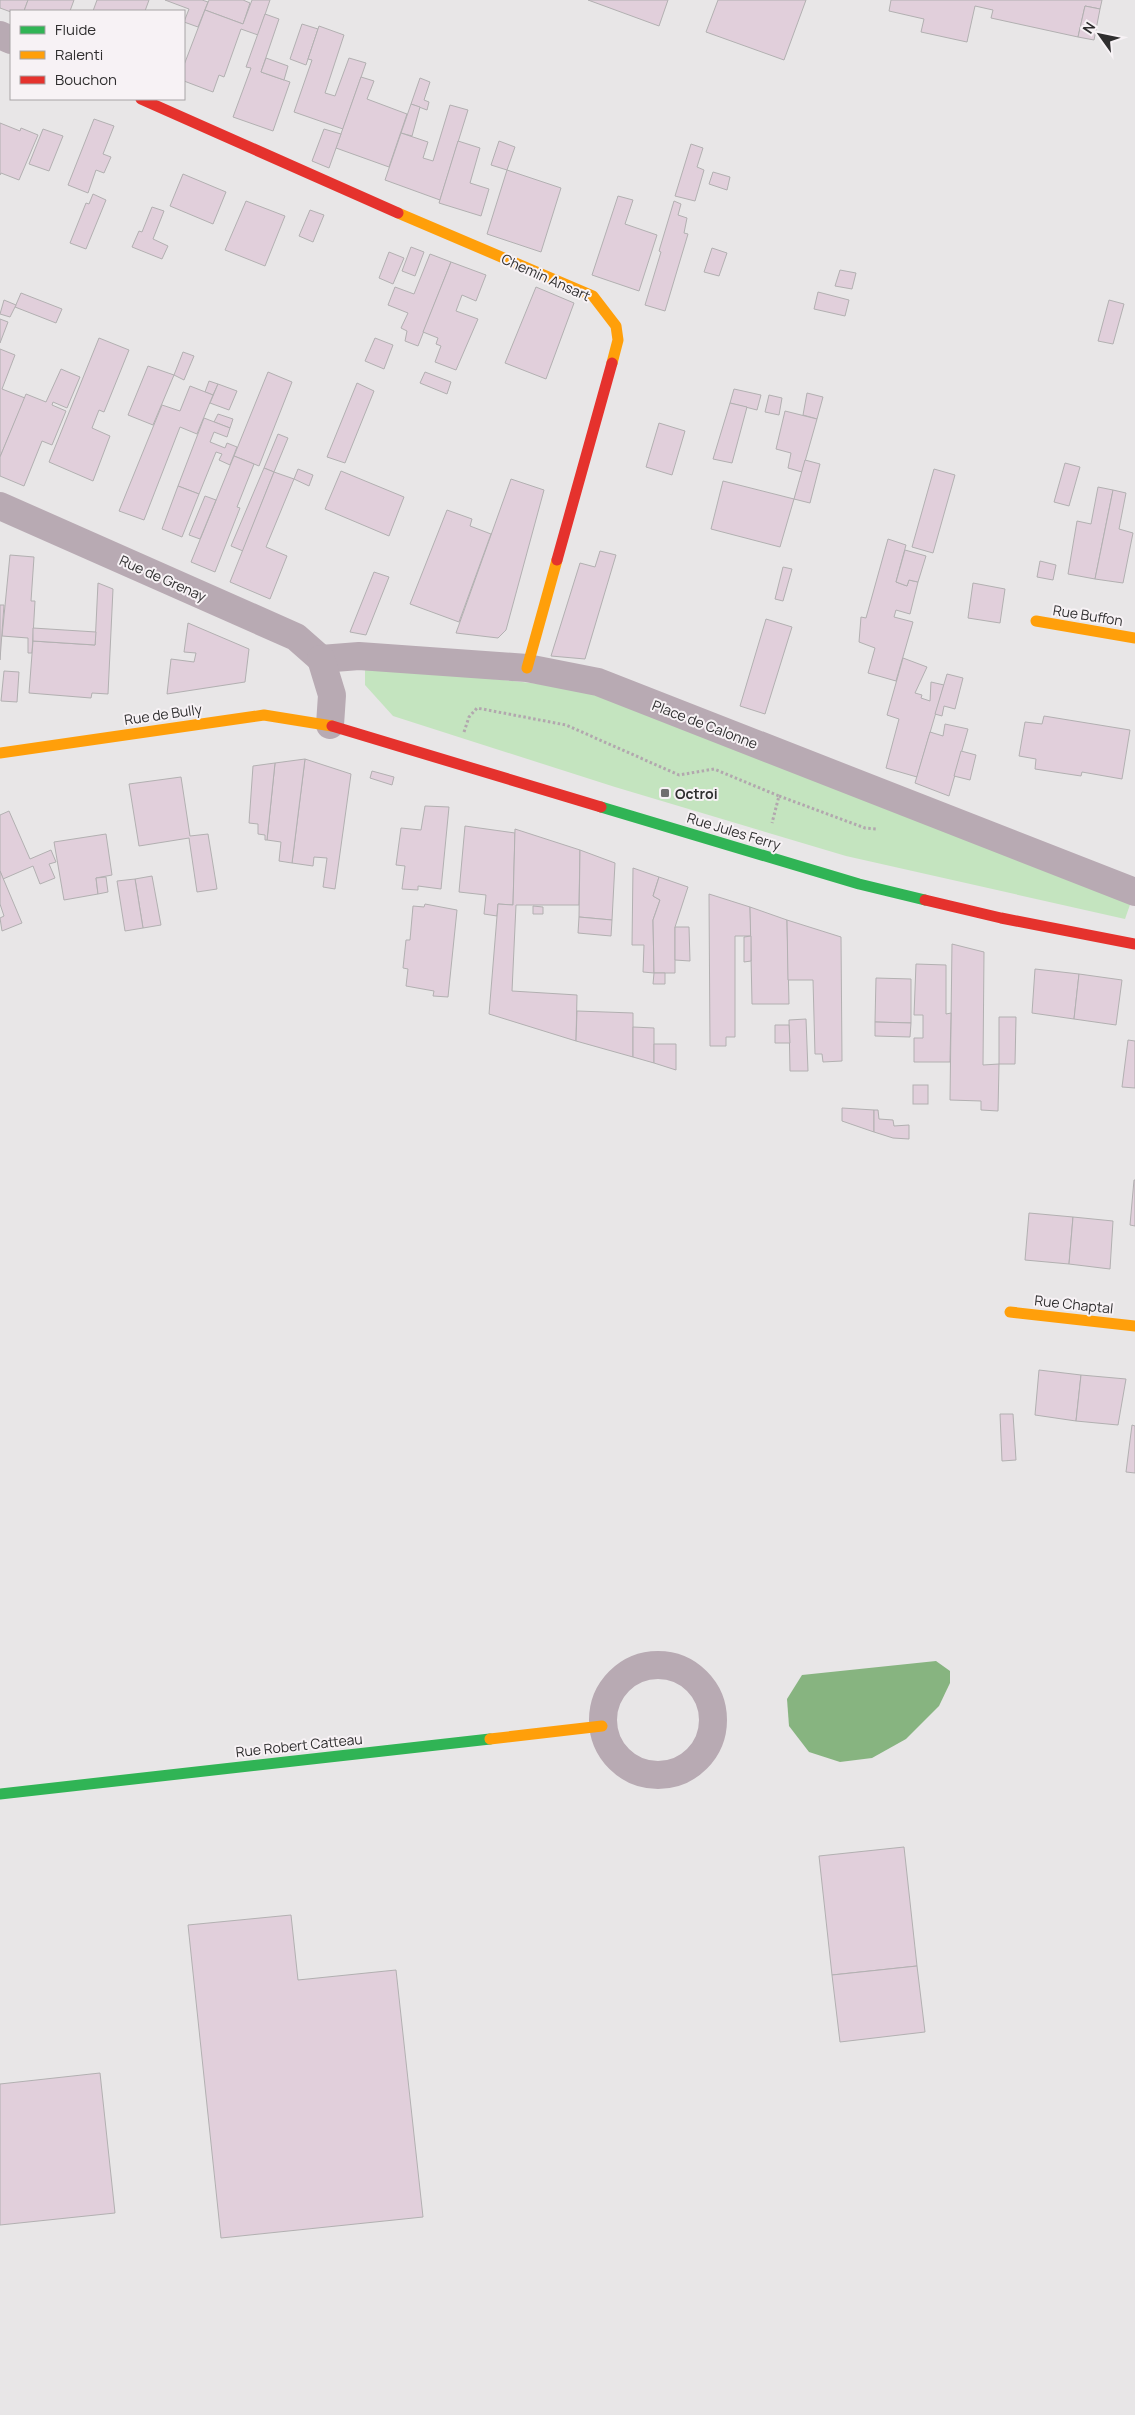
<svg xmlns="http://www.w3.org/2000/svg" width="1135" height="2415" font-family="Manrope,sans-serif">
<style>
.green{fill:#c4e4bf}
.water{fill:#87b480}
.building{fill:#e1cfdb;stroke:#b2b0b1}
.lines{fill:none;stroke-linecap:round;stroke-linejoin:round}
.path{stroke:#b2a7ae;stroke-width:3;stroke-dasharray:2.5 2.5;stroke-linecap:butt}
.street{stroke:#b8aab3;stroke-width:28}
.fast{stroke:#30b455;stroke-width:11}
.slow{stroke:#ff9f0a;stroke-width:11}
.jam{stroke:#e5322d;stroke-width:11}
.poi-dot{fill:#706e6f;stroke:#f7f2f5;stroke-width:2}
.labels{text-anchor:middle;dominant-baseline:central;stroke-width:4;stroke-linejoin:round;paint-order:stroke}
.street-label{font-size:14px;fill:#2f2e2f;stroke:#f7f2f5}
.poi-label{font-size:14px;font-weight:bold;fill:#2f2e2f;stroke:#f7f2f5;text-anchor:start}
</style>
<rect width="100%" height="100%" fill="#e8e6e7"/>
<path class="green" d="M365,665L594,690L1132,899L1125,919L846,856L615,787L393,716L365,685Z"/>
<path class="water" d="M936,1661L950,1671V1683L939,1706L906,1739L872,1758L840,1762L809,1752L789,1726L787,1699L802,1675Z"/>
<g class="building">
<path d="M0,0H28L24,11L11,12L0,8Z"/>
<path d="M28,0H74L70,11H24Z"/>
<path d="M97,0H149L145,11H93Z"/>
<path d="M165,0H202L208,2L198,27L184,22L189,9Z"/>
<path d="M209,0H243L250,3L243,24L205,10Z"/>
<path d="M252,0H270L258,35L241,29L224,77L219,75L213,92L184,81V65L205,10L243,24Z"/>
<path d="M588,0H668L659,26Z"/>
<path d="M718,0H806L784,60L706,32Z"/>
<path d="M891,0H1102L1100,9L1085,6L1078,37L991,18L993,10L975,6L967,42L921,32L924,19L889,11Z"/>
<path d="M1085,6L1100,9L1094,40L1078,37Z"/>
<path d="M265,14L279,19L261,72L290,82L273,131L233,117L251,68L246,67Z"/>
<path d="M302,24L318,29L306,65L290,59Z"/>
<path d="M319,26L344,35L325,93L335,96L349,58L366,63L343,129L294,112L312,60L308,59Z"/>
<path d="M266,58L288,66L284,80L261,72Z"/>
<path d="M361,77L374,81L367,99L407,114L389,167L336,148Z"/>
<path d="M420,78L430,82L424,100L429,102L427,110L411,104Z"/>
<path d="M411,104L420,107L412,136L401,133Z"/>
<path d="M450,105L468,110L440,200L385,180L401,133L428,142L423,158L433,161Z"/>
<path d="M94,119L114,126L103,154L111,157L104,173L96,170L88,193L68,185Z"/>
<path d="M0,123L20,131L21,128L38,135L19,180L1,173L0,175Z"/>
<path d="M43,129L63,136L49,171L29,164Z"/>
<path d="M324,129L341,134L329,168L312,161Z"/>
<path d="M458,141L480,148L470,183L489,189L481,216L439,203Z"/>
<path d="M499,141L515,147L507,170L491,165Z"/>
<path d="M691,144L703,148L697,167L704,170L695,201L675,196Z"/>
<path d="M507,170L561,188L541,252L487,234Z"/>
<path d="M713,172L730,177L727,190L709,184Z"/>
<path d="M183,174L226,192L213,224L170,206Z"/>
<path d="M93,194L106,200L86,249L70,243L86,203L89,204Z"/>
<path d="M618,196L633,200L625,224L657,235L639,291L592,275Z"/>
<path d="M246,201L285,216L265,266L225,250Z"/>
<path d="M674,201L681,204L678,215L687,218L684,233L688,234L665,311L645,305L661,252L659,251Z"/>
<path d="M152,207L164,211L153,239L168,246L162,259L132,247L139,231L142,232Z"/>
<path d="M310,210L324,215L313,242L299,236Z"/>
<path d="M411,247L424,252L415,276L402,271Z"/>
<path d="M712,248L727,253L719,276L704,272Z"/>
<path d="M389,252L404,258L393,284L379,278Z"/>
<path d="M430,254L451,262L418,346L405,341L407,331L401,328L408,313L388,305L395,287L414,294Z"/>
<path d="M451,262L486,275L476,301L462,295L456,311L478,319L456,370L435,362L441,346L436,344L438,338L423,332Z"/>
<path d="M840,270L856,273L852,289L835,286Z"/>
<path d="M536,287L574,303L546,379L505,363Z"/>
<path d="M818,292L849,300L845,316L814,309Z"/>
<path d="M21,293L62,309L56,323L15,307Z"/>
<path d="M4,300L16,305L10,317L0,314Z"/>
<path d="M1109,300L1124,304L1113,344L1098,341Z"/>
<path d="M0,319L8,322L0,343Z"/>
<path d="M99,338L129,350L104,412L99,410L92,428L110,436L93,481L49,462Z"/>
<path d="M375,338L393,345L384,369L365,361Z"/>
<path d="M0,349L15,355L2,389L25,398L0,457Z"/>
<path d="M183,352L194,356L184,380L174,375Z"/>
<path d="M148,366L174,375L153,425L128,415Z"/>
<path d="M61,369L80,377L67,408L53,402L52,405L66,411L52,445L42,441L24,486L0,476V457L26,394L46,402Z"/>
<path d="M268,372L292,382L259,466L234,456Z"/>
<path d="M425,372L451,382L447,394L420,383Z"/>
<path d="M209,381L218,384L213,395L205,392Z"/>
<path d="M357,383L374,391L345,463L327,457Z"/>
<path d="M218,384L237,391L229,410L210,403Z"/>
<path d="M190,386L213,395L197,434L180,427L144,520L119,511L162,405L180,411Z"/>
<path d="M734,389L761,395L757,410L730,403Z"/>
<path d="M807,393L823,397L817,419L803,415Z"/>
<path d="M769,395L782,398L779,415L765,412Z"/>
<path d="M730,403L747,407L732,463L713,459Z"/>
<path d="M785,411L817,419L802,472L788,468L791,453L776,449Z"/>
<path d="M218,414L233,419L230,428L214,422Z"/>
<path d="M204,418L230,428L227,437L214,432L210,442L225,448L227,443L237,447L230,465L219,460L222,454L216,452L199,494L178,486Z"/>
<path d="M659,423L685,431L672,475L646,467Z"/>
<path d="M278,434L288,438L274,472L264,468Z"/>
<path d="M234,456L254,464L237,507L240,508L215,572L191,562Z"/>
<path d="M805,460L820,464L810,503L794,499Z"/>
<path d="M1065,463L1080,467L1069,506L1054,502Z"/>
<path d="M264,468L274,472L243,551L231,546Z"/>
<path d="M298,469L313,475L309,486L294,479Z"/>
<path d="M934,469L955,475L933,553L912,547Z"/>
<path d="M341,471L404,497L389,536L325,509Z"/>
<path d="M274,472L294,479L266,547L287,556L270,599L230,582Z"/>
<path d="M511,479L544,490L506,630L498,638L456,633Z"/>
<path d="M723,481L794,499L780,547L711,529Z"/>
<path d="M178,486L199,494L182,537L162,529Z"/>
<path d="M1098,487L1113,490L1095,579L1068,574L1077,521L1091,524Z"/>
<path d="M1113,490L1126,493L1119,529L1133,533L1123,583L1095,579Z"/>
<path d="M205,496L216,500L200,539L189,535Z"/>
<path d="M447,510L472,519L470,526L491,534L459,622L410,604Z"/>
<path d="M888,539L906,545L896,582L907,586L909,580L918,582L910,614L896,610L894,617L913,622L896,681L868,673L875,648L859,642L861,617L866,618Z"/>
<path d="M905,550L926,556L918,582L909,580L907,586L896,582Z"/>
<path d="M600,551L616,555L585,659L551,656L580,563L595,567Z"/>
<path d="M10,555L34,557L31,601H35L32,653H28V638L2,636Z"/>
<path d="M1040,561L1056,565L1053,580L1037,577Z"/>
<path d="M783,567L792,569L783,601L775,599Z"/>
<path d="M374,572L389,577L366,635L350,632Z"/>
<path d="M98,583L113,589L108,694L92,693L91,698L29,693L33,641L95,645Z"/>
<path d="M973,583L1005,589L1000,623L968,618Z"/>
<path d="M0,605H4L0,660Z"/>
<path d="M766,619L792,627L765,714L740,706Z"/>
<path d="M188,623L249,649L245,682L167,694L171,659L194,662L196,653L184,652Z"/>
<path d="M33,628L96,632L95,645L33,641Z"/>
<path d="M903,658L927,667L915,693L922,695L921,698L930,701L931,682L944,685L917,777L886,768L899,719L887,715Z"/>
<path d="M4,671L19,672L17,702L1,701Z"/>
<path d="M947,674L963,678L955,709L944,706L942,716L935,714Z"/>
<path d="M1044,716L1130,730L1122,779L1082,772L1081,776L1035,769L1036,759L1019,756L1025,722L1042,724Z"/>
<path d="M945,724L968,729L949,796L915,783L930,732L943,736Z"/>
<path d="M961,751L976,755L970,780L954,776Z"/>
<path d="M305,759L351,774L335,889L323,887L327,858L314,857L313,866L292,863Z"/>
<path d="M305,759L292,863L279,861L281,842L267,840L275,763Z"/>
<path d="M275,763L267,840H265V835L258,834V824L249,823L253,766Z"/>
<path d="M372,771L394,777L392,785L370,778Z"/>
<path d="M181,777L190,836L208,834L217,889L197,892L189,838L139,846L129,784Z"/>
<path d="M425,806L449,807L441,889L418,886V890L402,889L405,866L396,865L401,828L421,830Z"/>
<path d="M9,811L30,859L51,850L56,862L49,864L55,878L40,884L33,866L3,879L0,871V815Z"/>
<path d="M465,826L515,833L513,905L498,904L497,916L484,914L486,895L459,892Z"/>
<path d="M515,829L580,850L579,905H516L512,991L577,995L576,1041L489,1014L498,904L513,905Z"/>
<path d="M106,834L112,875L96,878L98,894L64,900L54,842Z"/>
<path d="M580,850L615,863L612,920L579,917Z"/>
<path d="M633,868L659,877L653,896L660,900L653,920L654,973L643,972L644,945H632Z"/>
<path d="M0,871L22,923L2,931L0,918L4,916L0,904Z"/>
<path d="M152,876L161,925L143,928L135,879Z"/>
<path d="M106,877L108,892L98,894L96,878Z"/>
<path d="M659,877L688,887L675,927V973H654L653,920L660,900L653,896Z"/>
<path d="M135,879L143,928L125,931L117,881Z"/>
<path d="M709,894L750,907L751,936H735V1037H726V1046H710Z"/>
<path d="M425,904L457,910L448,997L433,996L434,991L406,986L408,969L403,968L406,940H410L413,906L424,907Z"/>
<path d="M533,906L543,907V914H533Z"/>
<path d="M750,907L787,920L789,1004H752Z"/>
<path d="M579,917L612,920L611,936L578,933Z"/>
<path d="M787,920L841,937L842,1061L823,1062L822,1054H815L813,980H788Z"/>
<path d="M675,927H689L690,961L675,960Z"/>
<path d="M751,936V961L744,962V937Z"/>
<path d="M952,944L984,952L983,1065L999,1064L998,1111L981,1110V1101L950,1100Z"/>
<path d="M916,964L946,965V1014L951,1013L950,1062H914V1038H923V1015H914Z"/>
<path d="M1035,969L1079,974L1074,1019L1032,1013Z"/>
<path d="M654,973H665V984H653Z"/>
<path d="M1079,974L1122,980L1116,1025L1074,1019Z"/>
<path d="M876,978L911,979V1023L875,1022Z"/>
<path d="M577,1011L633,1013V1057L576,1041Z"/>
<path d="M999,1017H1016L1015,1064H999Z"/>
<path d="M806,1019L808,1071H790L789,1020Z"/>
<path d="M875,1022L911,1023L910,1037L875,1036Z"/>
<path d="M775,1025H789L790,1043H775Z"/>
<path d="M633,1027L654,1028V1063L633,1057Z"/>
<path d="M1128,1040L1135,1041V1088L1122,1087Z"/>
<path d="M654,1044H676V1070L654,1063Z"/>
<rect x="913" y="1085" width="15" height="19"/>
<path d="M842,1108L874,1110V1132L842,1121Z"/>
<path d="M874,1110H878L879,1119L893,1120L894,1126L909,1125V1139L893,1138L874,1132Z"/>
<path d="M1134,1180H1135V1226L1130,1225Z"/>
<path d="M1029,1213L1073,1217L1069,1264L1025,1260Z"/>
<path d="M1073,1217L1113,1221L1110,1269L1069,1264Z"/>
<path d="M1039,1370L1081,1375L1076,1421L1035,1415Z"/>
<path d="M1081,1375L1126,1379L1118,1425L1076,1421Z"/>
<path d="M1000,1414H1013L1016,1460L1002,1461Z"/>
<path d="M1132,1425L1135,1426V1473L1126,1472Z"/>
<path d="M904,1847L917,1966L832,1975L819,1856Z"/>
<path d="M291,1915L298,1980L396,1970L423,2217L221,2238L188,1925Z"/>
<path d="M917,1966L925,2032L840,2042L832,1975Z"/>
<path d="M100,2073L115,2213L0,2225V2084Z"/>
</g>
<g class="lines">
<g class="path">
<path d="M464,732L469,717L477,708L566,725L679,775L714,769L779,796L772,823"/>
<path d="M779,796L865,828L877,829"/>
</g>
<g class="street">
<path d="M0,35L11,40"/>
<path d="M0,506L296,637L321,659"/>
<path d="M321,659L359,656L527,668L598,682L1135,892"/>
<path d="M321,659L332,695L330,725"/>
<circle cx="658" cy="1720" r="55"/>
</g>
<g class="fast">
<path d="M601,807L859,884L925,900"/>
<path d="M0,1794L490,1739"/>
</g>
<g class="slow">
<path d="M398,213L593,296L616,326L618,340L612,363"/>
<path d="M1036,621L1135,638"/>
<path d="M527,668L557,560"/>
<path d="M0,753L264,715L332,726"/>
<path d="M1010,1312L1135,1326"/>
<path d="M490,1739L602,1726"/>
</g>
<g class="jam">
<path d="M141,99L398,213"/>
<path d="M557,560L612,363"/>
<path d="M332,726L601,807"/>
<path d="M925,900L1001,918L1135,944"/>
</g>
</g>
<rect class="poi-dot" x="660" y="788" width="10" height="10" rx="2.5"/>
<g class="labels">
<g class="street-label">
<text transform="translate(546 277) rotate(24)">Chemin Ansart</text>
<text transform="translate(163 578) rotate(24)">Rue de Grenay</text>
<text transform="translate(1088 615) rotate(9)">Rue Buffon</text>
<text transform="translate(163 714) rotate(-8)">Rue de Bully</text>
<text transform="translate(705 724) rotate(21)">Place de Calonne</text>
<text transform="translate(734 831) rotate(17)">Rue Jules Ferry</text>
<text transform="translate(1074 1304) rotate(6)">Rue Chaptal</text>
<text transform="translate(299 1745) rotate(-6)">Rue Robert Catteau</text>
</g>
<g class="poi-label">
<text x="675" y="793">Octroi</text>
</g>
</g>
<rect x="10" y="10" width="175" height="90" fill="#f7f2f5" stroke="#a7a4a6"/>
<rect x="20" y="26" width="25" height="8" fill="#30b455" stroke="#a7a4a6"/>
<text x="55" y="35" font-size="15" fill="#2f2e2f">Fluide</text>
<rect x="20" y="51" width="25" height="8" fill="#ff9f0a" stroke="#a7a4a6"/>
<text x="55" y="60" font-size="15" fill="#2f2e2f">Ralenti</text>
<rect x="20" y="76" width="25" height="8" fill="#e5322d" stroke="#a7a4a6"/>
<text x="55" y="85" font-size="15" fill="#2f2e2f">Bouchon</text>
<g transform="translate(1100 35) rotate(303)" stroke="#f7f2f5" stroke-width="4" paint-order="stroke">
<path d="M0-4L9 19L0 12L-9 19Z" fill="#2f2e2f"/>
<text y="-8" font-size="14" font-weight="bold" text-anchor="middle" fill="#2f2e2f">N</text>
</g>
</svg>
